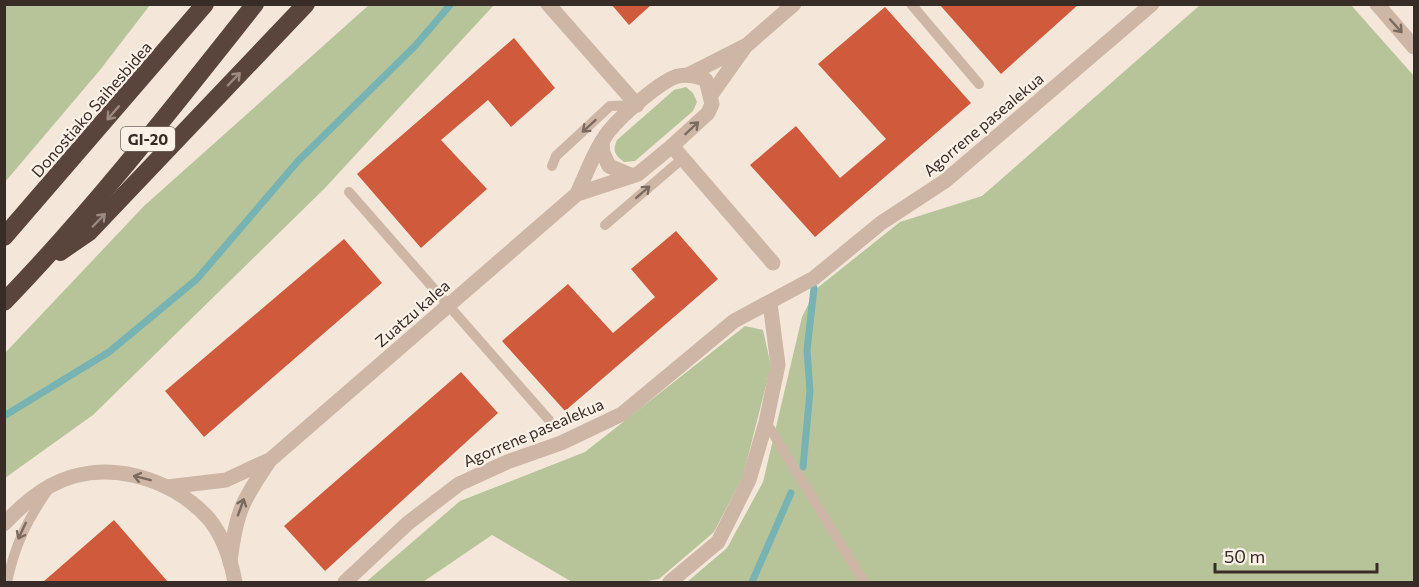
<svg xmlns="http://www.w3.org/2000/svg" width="1419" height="587" font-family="Commissioner,sans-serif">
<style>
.green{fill:#b7c499}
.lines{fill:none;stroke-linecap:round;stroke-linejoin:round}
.stream{stroke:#77b3b3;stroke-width:7}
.building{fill:#d05a3c}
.lane{stroke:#cdb6a5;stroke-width:10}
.street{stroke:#cdb6a5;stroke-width:15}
.highway{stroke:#5a453d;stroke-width:18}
.oneway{stroke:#7b6a60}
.oneway2{stroke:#9a8a81}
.labels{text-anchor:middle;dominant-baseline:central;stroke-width:4.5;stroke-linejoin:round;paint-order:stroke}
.shield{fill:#fbf1e7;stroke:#726761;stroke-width:1.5}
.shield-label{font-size:15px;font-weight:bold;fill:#382c27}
.street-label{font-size:16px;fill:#382c27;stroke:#fbf1e7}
</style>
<rect width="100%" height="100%" fill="#f4e7da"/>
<g class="green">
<path d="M370,4L494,5L324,189L93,415L5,478V353L144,206Z"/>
<path d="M4,5H150L100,70L5,182Z"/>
<path d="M1200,5H1351L1414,76V582H687L727,548L763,482L802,317L816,289L900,222L982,196Z"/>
<path d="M686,87L693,93L697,102L693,111L635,161L624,162C615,155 612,151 617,140L674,90Z"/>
<path d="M745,326L763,330L771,366L743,476L714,532L659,579L642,582H572L492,535L423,582H366L460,501L585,452Z"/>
</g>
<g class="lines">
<g class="stream">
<path d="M4,416L109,352L197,279L298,161L415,46L451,4"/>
<path d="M803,467L810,391L807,350L814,288"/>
<path d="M752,582L791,493"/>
</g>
</g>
<g class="building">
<path d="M611,4H652L629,25Z"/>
<path d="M939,4H1079L1001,74Z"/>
<path d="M885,7L971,103L815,237L750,165L796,126L840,178L886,139L818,64Z"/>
<path d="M514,38L555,88L511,127L488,100L441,140L487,189L421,248L357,174Z"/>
<path d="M676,231L718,279L565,411L502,341L568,284L613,333L655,297L631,269Z"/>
<path d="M344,239L382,283L204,437L165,391Z"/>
<path d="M461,372L498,413L325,571L284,526Z"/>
<path d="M114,520L168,582H43Z"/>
</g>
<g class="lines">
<g class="lane">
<path d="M911,4L979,84"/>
<path d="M552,166L556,156L610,106L636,105"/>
<path d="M349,192L549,420"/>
<path d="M605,225L682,159"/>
<path d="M766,422L864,582"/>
<path d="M7,582C15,545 26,522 48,490"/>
</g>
<g class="street">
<path d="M548,4L637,105"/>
<path d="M1377,4L1414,47"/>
<path d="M688,75L747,45L794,4"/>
<path d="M711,95L745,47"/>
<path d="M602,141L603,153L609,166L630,175"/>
<path d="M672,146L773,263"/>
<path d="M167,487L226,480L267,461"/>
<path d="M4,524C18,509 32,496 50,486C101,457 171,476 209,519C223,536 231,561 235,582"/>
<path d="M230,562C236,512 242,501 270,460L577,194L638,174L672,146L708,113L712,104L706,80C697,76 688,74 678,76C660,81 621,116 609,131C595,149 586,174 577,194"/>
<path d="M345,582L408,523L459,484L507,462L561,443L622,414L734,321L814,278L881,223L945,181L1152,4"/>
<path d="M670,582L718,542L749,480L766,422L778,365L770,303"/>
</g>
<g class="highway">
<path d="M4,237L205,4"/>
<path d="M60,252L89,232L306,4"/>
<path d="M4,302C94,209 174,106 255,4"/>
</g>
</g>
<defs><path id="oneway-shaft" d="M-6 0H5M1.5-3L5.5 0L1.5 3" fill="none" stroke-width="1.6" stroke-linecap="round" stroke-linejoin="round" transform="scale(1.5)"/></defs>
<g class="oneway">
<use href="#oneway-shaft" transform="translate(1396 26) rotate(48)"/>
<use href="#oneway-shaft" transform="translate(589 126) rotate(138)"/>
<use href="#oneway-shaft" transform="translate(692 128) rotate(-43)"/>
<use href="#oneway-shaft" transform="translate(643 192) rotate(-41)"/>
<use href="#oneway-shaft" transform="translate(142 478) rotate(-166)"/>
<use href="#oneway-shaft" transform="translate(241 507) rotate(-70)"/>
<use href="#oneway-shaft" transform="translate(22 531) rotate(115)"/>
</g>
<g class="oneway2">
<use href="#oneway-shaft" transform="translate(234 79) rotate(-46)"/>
<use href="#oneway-shaft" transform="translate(113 113) rotate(131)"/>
<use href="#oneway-shaft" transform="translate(99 220) rotate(-46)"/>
</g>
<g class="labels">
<rect class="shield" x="121" y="127" width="54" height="24" rx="4.5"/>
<g class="shield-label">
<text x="148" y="139">GI-20</text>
</g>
<g class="street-label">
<text transform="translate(91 109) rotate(-49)">Donostiako Saihesbidea</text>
<text transform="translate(983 124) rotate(-40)">Agorrene pasealekua</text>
<text transform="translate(412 313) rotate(-41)">Zuatzu kalea</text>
<text transform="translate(533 432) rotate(-23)">Agorrene pasealekua</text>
</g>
</g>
<rect width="1419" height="587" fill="none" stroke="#382c27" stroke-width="12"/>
<path d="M1215 563v9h162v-9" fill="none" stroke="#382c27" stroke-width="3"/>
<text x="1224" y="563" font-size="18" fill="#382c27" stroke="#fbf1e7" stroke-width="4.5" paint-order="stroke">50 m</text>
</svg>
